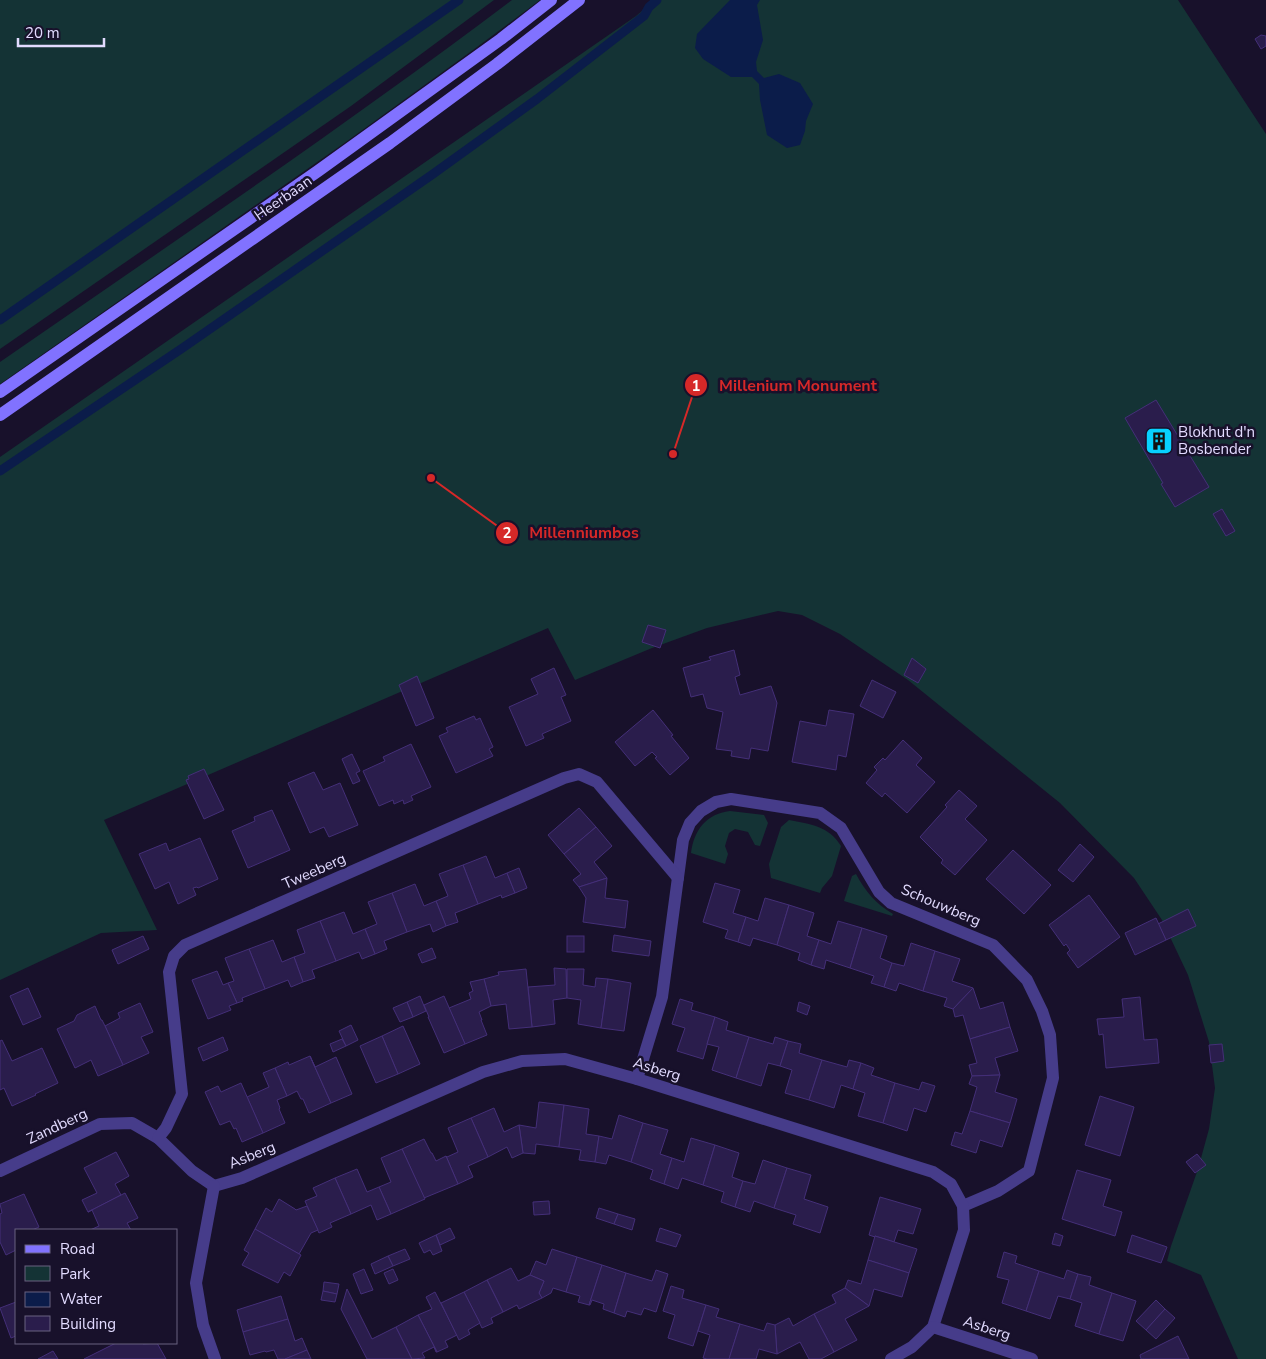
<svg xmlns="http://www.w3.org/2000/svg" width="1266" height="1359" font-family="'Nunito Sans',sans-serif">
<style>
.green{fill:#143335}
.water{fill:#0b1c4a}
.lines{fill:none;stroke-linecap:round;stroke-linejoin:round}
.stream{stroke:#0b1c4a;stroke-width:9}
.building{fill:#2a1d4c;stroke:#442f78}
.minor{stroke:#463c8a;stroke-width:12}
.secondary{stroke:#8172ff;stroke-width:12}
.labels{text-anchor:middle;dominant-baseline:central;stroke-width:5;stroke-linejoin:round;paint-order:stroke}
.street-label{font-size:15px;fill:#e2dbff;stroke:#18112b}
.poi-label{font-size:15px;fill:#e2dbff;stroke:#18112b;text-anchor:start}
.leader{fill:none;stroke:#d62828;stroke-width:2}
.callout-dot{fill:#d62828;stroke:#18112b;stroke-width:2}
.mark-label{font-size:15px;text-anchor:middle;font-weight:bold;fill:#fff}
.callout-label{font-size:16px;text-anchor:middle;font-weight:bold;fill:#d62828;stroke:#18112b;stroke-width:5;stroke-linejoin:round;paint-order:stroke}
</style>
<rect width="100%" height="100%" fill="#18112b"/>
<g class="green">
<path d="M0,0H494L351,106L0,349Z"/>
<path d="M512,0H540L473,50L343,144L0,384V362C172,243 345,126 512,0Z"/>
<path d="M655,0H1178L1266,134V1359H1238L1201,1275L1167,1261L1171,1246L1198,1169L1209,1129L1215,1088L1209,1042L1188,975L1162,920L1134,878L1060,803L908,680L840,634L802,615L778,611L707,628L652,648L575,680L548,628L104,820L157,930L101,933L0,980V457L636,16Z"/>
<path d="M730,811L764,815L768,823L760,846L755,845L748,832L735,829L729,833L725,846L728,854L725,864L691,853C694,830 706,814 730,811Z"/>
<path d="M789,820C810,824 829,826 841,846L832,876L822,888L820,893L771,878L769,864L781,827Z"/>
<path d="M856,874C865,891 876,904 893,914L892,916L844,901L852,876Z"/>
</g>
<path class="water" d="M730,0H760L757,5L763,40L756,62L757,71L764,78L779,74L800,83L813,104L806,121L805,131L800,145L787,148L767,135L760,100L759,84L752,77H731L703,59L695,48L697,34Z"/>
<g class="lines">
<g class="stream">
<path d="M0,320L459,0"/>
<path d="M0,471L184,347L433,174L537,99L644,16L649,7L657,0"/>
</g>
</g>
<g class="building">
<path d="M1261,35L1266,36V46L1261,49L1255,39Z"/>
<path d="M1156,400L1209,487L1175,507L1161,484L1163,483L1125,418Z"/>
<path d="M1222,509L1235,531L1226,536L1213,514Z"/>
<path d="M648,625L666,630L660,648L642,642Z"/>
<path d="M734,650L740,675L735,677L740,695L771,686L777,703L768,751L751,748L749,759L731,756L732,751L716,749L723,712L707,708L703,694L691,697L683,668L711,660L709,657Z"/>
<path d="M912,658L926,669L918,683L904,675Z"/>
<path d="M554,668L566,695L561,697L571,721L542,734L544,738L526,746L509,707L538,694L531,679Z"/>
<path d="M417,676L434,718L416,726L399,685Z"/>
<path d="M872,680L896,692L883,718L860,706Z"/>
<path d="M653,710L673,735L671,736L689,758L670,775L655,758L657,757L652,752L635,766L615,742Z"/>
<path d="M829,710L854,714L846,757L838,755L836,770L792,762L800,721L826,726Z"/>
<path d="M474,716L476,720L480,718L493,747L489,749L493,756L456,773L439,736L448,732L446,728Z"/>
<path d="M903,740L922,758L916,765L935,782L907,813L885,793L882,797L866,783L877,770L874,767L883,758L885,760Z"/>
<path d="M411,744L431,787L411,796L413,800L404,804L403,800L394,804L393,800L379,806L363,771L385,761L383,757Z"/>
<path d="M352,754L360,771L356,773L360,781L353,784L342,759Z"/>
<path d="M204,769L224,810L204,819L186,780L189,779L188,776Z"/>
<path d="M314,772L323,790L340,783L358,825L329,837L324,827L310,833L288,783Z"/>
<path d="M959,790L977,806L965,819L987,840L955,875L941,863L943,860L920,837L947,807L945,805Z"/>
<path d="M579,808L596,827L564,854L548,835Z"/>
<path d="M272,810L290,850L248,868L232,831L255,821L254,817Z"/>
<path d="M596,827L612,846L594,862L607,878L579,887L573,880L581,874L564,854Z"/>
<path d="M200,838L218,879L198,888L197,887L193,888L196,895L178,904L169,882L155,889L139,854L166,843L169,851Z"/>
<path d="M1080,844L1094,857L1073,882L1058,870Z"/>
<path d="M1013,850L1051,885L1024,914L986,879Z"/>
<path d="M486,856L495,878L507,873L515,893L502,898L501,895L478,904L463,865Z"/>
<path d="M463,865L478,904L455,913L458,922L446,926L436,901L448,896L439,874Z"/>
<path d="M519,868L527,888L515,893L507,873Z"/>
<path d="M607,878L605,898L628,901L625,928L583,922L586,898L579,887Z"/>
<path d="M715,883L740,890L733,913L746,917L738,942L725,938L728,930L703,922Z"/>
<path d="M415,884L424,906L436,901L446,926L433,932L430,924L407,932L392,893Z"/>
<path d="M392,893L407,932L384,941L387,949L375,954L365,929L377,924L368,902Z"/>
<path d="M1089,895L1120,937L1078,968L1067,953L1070,950L1066,944L1064,946L1049,925Z"/>
<path d="M765,898L789,905L777,945L753,938L750,946L738,942L746,917L758,921Z"/>
<path d="M789,905L814,913L807,936L819,940L811,965L798,960L800,953L777,945Z"/>
<path d="M1188,909L1196,926L1166,940L1158,924Z"/>
<path d="M344,912L353,934L365,929L375,954L362,959L359,952L336,961L320,921Z"/>
<path d="M1156,918L1166,940L1135,955L1125,933Z"/>
<path d="M320,921L336,961L312,970L315,978L303,982L294,957L305,953L297,930Z"/>
<path d="M838,921L862,928L850,968L826,960L824,969L811,965L819,940L831,944Z"/>
<path d="M862,928L887,936L880,958L892,963L884,987L871,983L874,976L850,968Z"/>
<path d="M614,935L651,941L649,956L612,951Z"/>
<path d="M143,936L149,949L118,964L112,950Z"/>
<rect x="567" y="936" width="17" height="16"/>
<path d="M273,940L282,962L294,957L303,982L291,987L288,980L265,989L249,949Z"/>
<path d="M911,943L935,951L923,991L899,983L896,991L884,987L892,963L904,966Z"/>
<path d="M432,948L436,958L422,963L418,954Z"/>
<path d="M249,949L265,989L242,998L243,1001L237,1003L228,983L234,981L225,958Z"/>
<path d="M935,951L960,959L952,981L973,988L953,1009L944,1006L947,998L923,991Z"/>
<path d="M554,968L566,969L567,998L553,1000L555,1024L532,1027L528,987L555,985Z"/>
<path d="M526,969L532,1027L509,1029L506,1004L491,1006L484,979L499,975L498,972Z"/>
<path d="M567,969H584L583,985L595,987L596,978L608,979L601,1028L578,1024L581,1000L567,998Z"/>
<path d="M217,971L223,985L228,983L237,1003L229,1006L231,1010L208,1019L192,980Z"/>
<path d="M484,979L491,1006L479,1012L482,1020H481L487,1035L465,1044L449,1008L471,999L469,993L473,991L470,982Z"/>
<path d="M608,979L631,983L624,1031L601,1028Z"/>
<path d="M28,988L41,1017L23,1025L10,996Z"/>
<path d="M973,988L980,1009L1003,1002L1010,1027L970,1039L963,1015L955,1017L953,1009Z"/>
<path d="M420,996L426,1011L413,1017L407,1002Z"/>
<path d="M444,996L465,1044L444,1053L428,1017H429L424,1005Z"/>
<path d="M1140,997L1144,1040L1157,1039L1159,1063L1106,1068L1103,1034L1099,1035L1097,1019L1124,1017L1122,999Z"/>
<path d="M680,999L693,1003L691,1010L715,1017L703,1059L677,1051L685,1028L672,1024Z"/>
<path d="M407,1002L413,1017L400,1022L393,1008Z"/>
<path d="M799,1002L810,1006L807,1015L797,1011Z"/>
<path d="M140,1003L153,1032L141,1037L149,1053L123,1065L105,1026L120,1018L118,1013Z"/>
<path d="M95,1006L101,1020H102L105,1026L123,1065L98,1076L91,1060L75,1068L57,1029L74,1021L77,1015Z"/>
<path d="M715,1017L728,1022L726,1030L749,1037L736,1078L712,1070L719,1047L707,1044Z"/>
<path d="M351,1025L358,1040L346,1046L339,1031Z"/>
<path d="M403,1026L420,1064L398,1074L382,1036Z"/>
<path d="M1010,1027L1018,1051L995,1058L1000,1075L972,1076L969,1065L977,1063L970,1039Z"/>
<path d="M382,1036L398,1074L376,1083L360,1046Z"/>
<path d="M223,1037L228,1050L203,1061L198,1048Z"/>
<path d="M749,1037L773,1044L775,1037L788,1041L780,1066L768,1063L761,1086L736,1078Z"/>
<path d="M342,1039L346,1046L333,1052L330,1044Z"/>
<path d="M2,1040L12,1061L42,1048L58,1083L35,1094L36,1095L12,1106L4,1088L0,1090V1041Z"/>
<path d="M788,1041L801,1044L799,1053L822,1060L809,1100L785,1093L792,1070L780,1066Z"/>
<path d="M1222,1044L1224,1061L1211,1063L1209,1045Z"/>
<path d="M310,1056L331,1103L309,1113L303,1099H301L297,1091L287,1096L275,1068L288,1062L289,1065Z"/>
<path d="M310,1056L315,1067L336,1057L352,1094L331,1103Z"/>
<path d="M822,1060L847,1067L849,1060L861,1063L853,1089L841,1085L834,1108L809,1100Z"/>
<path d="M861,1063L874,1068L871,1075L895,1083L883,1123L858,1116L865,1093L853,1089Z"/>
<path d="M275,1068L287,1096L277,1100L280,1108L279,1109L285,1123L263,1133L247,1097L269,1087L263,1073Z"/>
<path d="M1000,1075L995,1092L1017,1099L1010,1123L970,1111L977,1087L969,1084L972,1076Z"/>
<path d="M922,1082L935,1086L926,1112L914,1108L907,1131L883,1123L895,1083L919,1090Z"/>
<path d="M241,1083L263,1133L242,1142L236,1128L234,1129L230,1121L220,1125L205,1092L218,1086L221,1092Z"/>
<path d="M1100,1096L1134,1107L1120,1156L1085,1145Z"/>
<path d="M539,1102L564,1105L559,1147L536,1144L535,1154L523,1153L519,1125L536,1128Z"/>
<path d="M564,1105L589,1109L586,1134L599,1136L595,1162L579,1160L581,1150L559,1147Z"/>
<path d="M494,1108L504,1132L519,1125L523,1153L512,1158L507,1147L488,1157L471,1118Z"/>
<path d="M970,1111L1010,1123L1002,1147L980,1140L976,1153L951,1145L955,1132L962,1134Z"/>
<path d="M619,1115L643,1123L631,1162L609,1155L606,1164L595,1162L599,1136L612,1139Z"/>
<path d="M471,1118L488,1157L468,1166L473,1177L458,1184L446,1156L447,1157L458,1152L448,1128Z"/>
<path d="M643,1123L668,1130L660,1154L672,1158L664,1184L650,1179L653,1170L631,1162Z"/>
<path d="M691,1138L715,1145L703,1185L682,1178L678,1189L664,1184L672,1158L684,1162Z"/>
<path d="M424,1139L431,1153H432L436,1161L446,1156L458,1184L424,1198L402,1149Z"/>
<path d="M715,1145L739,1153L732,1177L743,1181L735,1207L721,1202L724,1192L703,1185Z"/>
<path d="M402,1149L425,1199L391,1214L379,1187L391,1182L381,1158Z"/>
<path d="M116,1152L129,1176L115,1184L121,1195L88,1212L82,1200L97,1193L84,1168Z"/>
<path d="M1197,1154L1206,1165L1195,1173L1186,1162Z"/>
<path d="M763,1160L787,1168L774,1208L754,1201L750,1212L735,1207L743,1181L755,1184Z"/>
<path d="M787,1168L811,1175L804,1199L828,1207L820,1233L793,1224L796,1215L774,1208Z"/>
<path d="M357,1169L367,1192L379,1187L391,1214L377,1220L371,1205L351,1214L335,1178Z"/>
<path d="M1077,1170L1111,1180L1103,1206L1122,1212L1115,1236L1062,1219Z"/>
<path d="M335,1178L351,1214L330,1223L332,1227L319,1233L305,1201L317,1196L313,1188Z"/>
<path d="M125,1193L138,1218L127,1223L131,1230H90L99,1226L92,1210L88,1212Z"/>
<path d="M24,1194L39,1227L32,1230H16V1250L6,1255L0,1242V1214L2,1213L0,1204Z"/>
<path d="M880,1197L921,1209L913,1234L898,1230L894,1242L875,1236V1237L869,1235Z"/>
<path d="M279,1199L295,1209L296,1210L307,1206L318,1230L311,1233L299,1254L255,1229L266,1208L272,1212Z"/>
<path d="M549,1201L550,1214L534,1215L533,1202Z"/>
<path d="M599,1208L618,1214L614,1224L596,1218Z"/>
<path d="M618,1214L635,1219L632,1230L614,1224Z"/>
<path d="M450,1228L455,1238L440,1245L436,1235Z"/>
<path d="M660,1228L681,1235L676,1247L656,1241Z"/>
<path d="M255,1229L301,1255L290,1276L284,1272L278,1283L242,1265L249,1253L244,1250Z"/>
<path d="M1055,1233L1063,1236L1060,1246L1052,1244Z"/>
<path d="M436,1235L442,1251L433,1255L430,1250L424,1253L419,1243Z"/>
<path d="M1132,1235L1167,1247L1161,1263L1127,1252Z"/>
<path d="M875,1236L917,1249L909,1273L868,1260Z"/>
<path d="M405,1249L410,1259L393,1266L388,1256Z"/>
<path d="M552,1249L577,1257L566,1292L553,1288L551,1293L542,1298L539,1293L544,1281L530,1275L536,1261L546,1265Z"/>
<path d="M1004,1252L1017,1256L1015,1263L1039,1271L1026,1311L1002,1303L1009,1280L997,1277Z"/>
<path d="M388,1256L393,1266L375,1274L371,1264Z"/>
<path d="M577,1257L602,1265L589,1305L578,1302L580,1296L566,1292Z"/>
<path d="M868,1260L909,1273L902,1297L874,1289L869,1306L845,1288L848,1280L861,1284Z"/>
<path d="M602,1265L626,1273L614,1313L603,1309L604,1304L592,1300L590,1305H589Z"/>
<path d="M511,1268L518,1281L530,1275L544,1281L539,1293L542,1298L519,1309L517,1305L503,1312L487,1280Z"/>
<path d="M364,1269L373,1290L361,1294L353,1274Z"/>
<path d="M393,1269L398,1280L389,1284L384,1273Z"/>
<path d="M656,1270L668,1274L656,1312L644,1308L641,1315L627,1311L625,1317L614,1313L626,1273L652,1281Z"/>
<path d="M1067,1270L1078,1274L1070,1299L1058,1296L1050,1319L1026,1311L1039,1271L1064,1279Z"/>
<path d="M1078,1274L1091,1277L1089,1285L1112,1293L1099,1334L1075,1326L1082,1303L1070,1299Z"/>
<path d="M487,1280L503,1312L491,1318L493,1323L482,1328L464,1292Z"/>
<path d="M324,1282L339,1284L337,1294L323,1291Z"/>
<path d="M671,1286L684,1290L682,1298L706,1305L693,1346L668,1338L675,1315L663,1311Z"/>
<path d="M845,1288L869,1306L845,1319L857,1340L834,1352L814,1314L836,1303L832,1295Z"/>
<path d="M347,1289L372,1339L396,1327L412,1359H367L341,1309Z"/>
<path d="M323,1291L337,1294L335,1302L321,1300Z"/>
<path d="M435,1292L457,1335L445,1341L448,1347L437,1352L418,1315L432,1309L426,1297Z"/>
<path d="M464,1292L480,1323L468,1330L470,1334L459,1340L441,1303Z"/>
<path d="M1112,1293L1136,1301L1123,1341L1099,1334Z"/>
<path d="M281,1296L288,1319L243,1332L237,1310Z"/>
<path d="M1156,1300L1165,1309L1146,1330L1136,1321Z"/>
<path d="M16,1302V1336L11,1338L0,1308Z"/>
<path d="M706,1305L719,1309L716,1317L740,1324L729,1359H707L703,1358L710,1335L698,1331Z"/>
<path d="M1165,1309L1175,1318L1156,1339L1146,1330Z"/>
<path d="M814,1314L834,1352L821,1359H809L800,1342L777,1354L775,1325L789,1318L793,1326Z"/>
<path d="M418,1315L437,1352H436L434,1347L422,1353L425,1358L412,1359L396,1327Z"/>
<path d="M288,1319L295,1341L302,1338L307,1350L285,1359H278L274,1350L266,1352L265,1351L250,1355L243,1332Z"/>
<path d="M767,1323L775,1325L777,1354L759,1349L756,1359H729L740,1324L764,1331Z"/>
<path d="M1178,1336L1189,1359H1141L1140,1355Z"/>
<path d="M116,1343H143V1344L157,1343L166,1359H84Z"/>
<path d="M307,1350L311,1359H285Z"/>
<path d="M53,1351L58,1359H38Z"/>
</g>
<g class="lines">
<g class="minor">
<path d="M637,1079L662,997L683,840L690,823L701,811L716,802L731,799L820,813L841,828L879,892L891,903L993,945L1027,980L1042,1011L1050,1035L1053,1078L1029,1171L998,1191L963,1206"/>
<path d="M0,1171L100,1124L132,1123L158,1138"/>
<path d="M214,1186L242,1178L483,1072L522,1061L565,1059L637,1079L933,1172L951,1184L963,1206L964,1230L933,1327L912,1347L891,1359"/>
<path d="M214,1186L192,1171L158,1138L166,1128L182,1094L169,972L174,956L185,945L564,778L579,774L597,782L678,878"/>
<path d="M214,1186L196,1283L203,1325L215,1359"/>
<path d="M933,1327L1032,1359"/>
</g>
<g class="secondary">
<path d="M0,392L318,171L501,39L551,0"/>
<path d="M0,415L390,143L497,64L579,0"/>
</g>
</g>
<defs>
<g id="building-square" transform="scale(1.4375)"><rect x="-9" y="-9" width="18" height="18" rx="4" fill="#07d1ff" stroke="#18112b"/><path d="M-4-6H4V6H1V3H-1V6H-4ZM-2.5-4.3h1.7v1.8h-1.7ZM.8-4.3h1.7v1.8H.8ZM-2.5-1h1.7V.8h-1.7ZM.8-1h1.7V.8H.8Z" fill="#111"/></g>
</defs>
<g fill-rule="evenodd">
<use href="#building-square" x="1159" y="441"/>
</g>
<g class="labels">
<g class="street-label">
<text transform="translate(283 198) rotate(-35)">Heerbaan</text>
<text transform="translate(314 871) rotate(-24)">Tweeberg</text>
<text transform="translate(941 905) rotate(23)">Schouwberg</text>
<text transform="translate(657 1069) rotate(17)">Asberg</text>
<text transform="translate(57 1126) rotate(-25)">Zandberg</text>
<text transform="translate(252 1155) rotate(-22)">Asberg</text>
<text transform="translate(987 1328) rotate(18)">Asberg</text>
</g>
<g class="poi-label">
<text x="1178" y="432">Blokhut d'n<tspan x="1178" dy="17">Bosbender</tspan></text>
</g>
</g>
<path class="leader" d="M673 454L696 385M431 478L507 533"/>
<g class="callout-dot">
<circle cx="673" cy="454" r="5"/>
<circle cx="431" cy="478" r="5"/>
<circle cx="696" cy="385" r="12"/>
<circle cx="507" cy="533" r="12"/>
</g>
<g class="mark-label">
<text x="696" y="391">1</text>
<text x="507" y="538">2</text>
</g>
<g class="callout-label">
<text x="798" y="391">Millenium Monument</text>
<text x="584" y="538">Millenniumbos</text>
</g>
<rect x="15" y="1229" width="162" height="115" fill="#18112b" stroke="#696280"/>
<rect x="25" y="1245" width="25" height="8" fill="#8172ff" stroke="#696280"/>
<text x="60" y="1254" font-size="15" fill="#e2dbff">Road</text>
<rect x="25" y="1266" width="25" height="15" fill="#143335" stroke="#696280"/>
<text x="60" y="1279" font-size="15" fill="#e2dbff">Park</text>
<rect x="25" y="1292" width="25" height="15" fill="#0b1c4a" stroke="#696280"/>
<text x="60" y="1304" font-size="15" fill="#e2dbff">Water</text>
<rect x="25" y="1316" width="25" height="15" fill="#2a1d4c" stroke="#696280"/>
<text x="60" y="1329" font-size="15" fill="#e2dbff">Building</text>
<path d="M18 38v8h86v-8" fill="none" stroke="#e2dbff" stroke-width="2.5"/>
<text x="25" y="38" font-size="15" fill="#e2dbff" stroke="#18112b" stroke-width="4" paint-order="stroke">20 m</text>
</svg>
